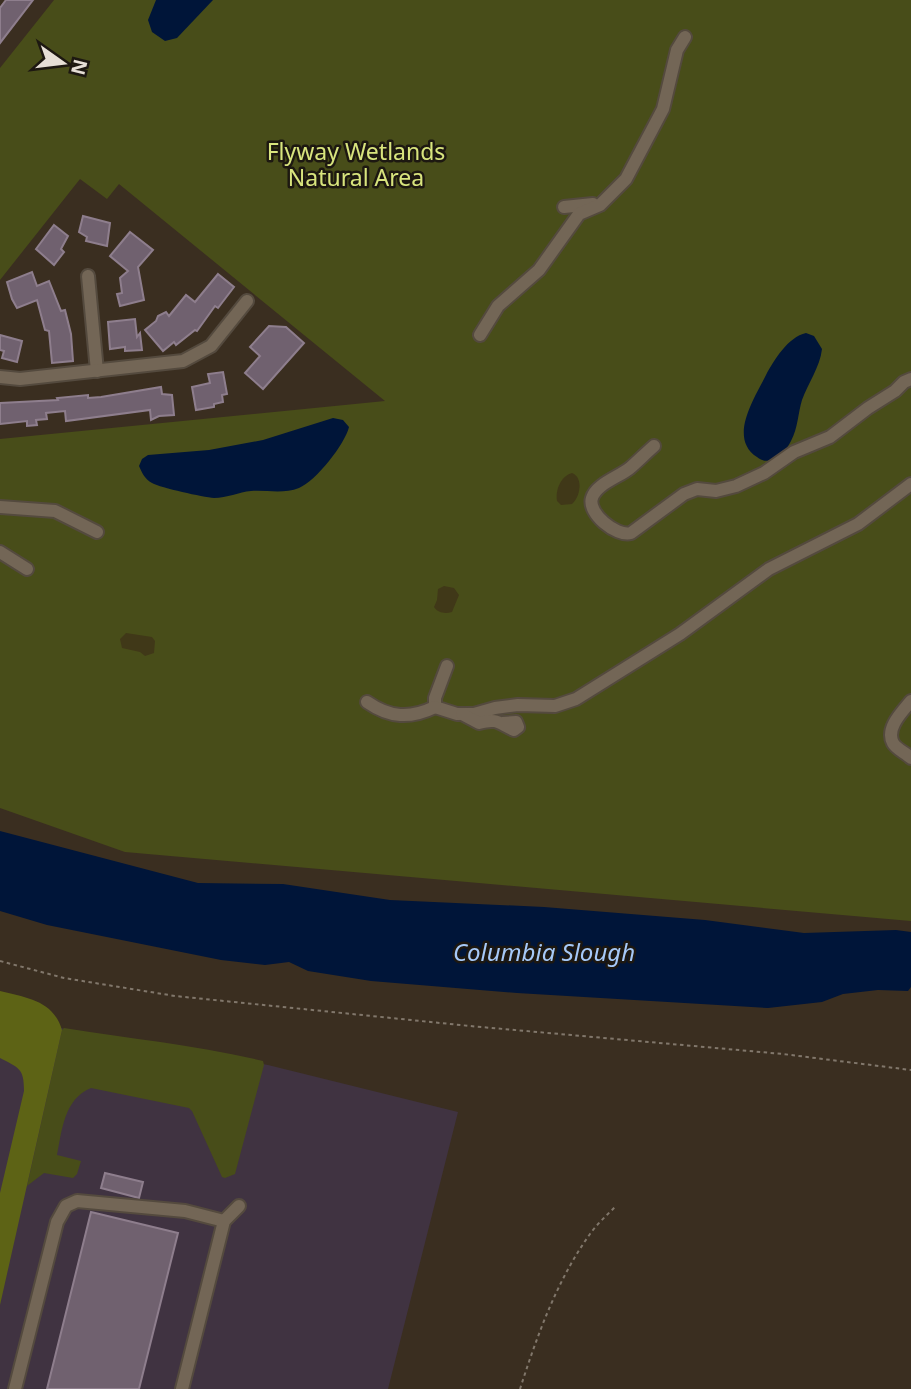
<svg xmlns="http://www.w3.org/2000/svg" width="911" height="1389" font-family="'Noto Sans',sans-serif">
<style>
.industrial{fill:#403341}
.green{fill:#484d19}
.forest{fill:#5d6315}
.sand{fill:#403818}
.water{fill:#001539}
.building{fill:#70616f;stroke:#8e7e8d;stroke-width:2}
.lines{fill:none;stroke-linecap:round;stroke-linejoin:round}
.minor-casing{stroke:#544a3e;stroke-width:16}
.path{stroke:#81776b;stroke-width:2;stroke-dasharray:3.5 3.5;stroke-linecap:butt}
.minor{stroke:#736656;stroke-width:12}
.labels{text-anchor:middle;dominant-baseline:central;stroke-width:5;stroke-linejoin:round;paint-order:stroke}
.park-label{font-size:23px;fill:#d8e47d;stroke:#1d1811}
.water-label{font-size:24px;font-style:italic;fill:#a6c9f8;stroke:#1d1811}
</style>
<rect width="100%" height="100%" fill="#3a2e20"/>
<path class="industrial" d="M0,1012L65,1029L268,1065L458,1112L388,1389H0Z"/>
<g class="green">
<path d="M54,0H911V921L125,852L0,808V439L385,401L119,184L107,199L80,179L0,280V68Z"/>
<path d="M64,1028C131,1039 197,1045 263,1061L264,1065L235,1174L225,1178L222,1177L192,1111L189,1108L91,1088C64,1099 62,1130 57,1155L81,1161L77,1174L73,1178L44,1173L27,1186L62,1030Z"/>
</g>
<path class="forest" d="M0,991C27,998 53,1000 62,1030L0,1305V1193L24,1091C24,1068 19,1068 0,1058Z"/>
<g class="sand">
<path d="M572,473C584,478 580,497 572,504L561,505L557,501C555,490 561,476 572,473Z"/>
<path d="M444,586L454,588L459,595L452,612C445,614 438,613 434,607L437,600L438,589Z"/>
<path d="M126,633L152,637L155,641L154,653L145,656L140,652L122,648L120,639Z"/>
</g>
<g class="water">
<path d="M156,0H213L177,38L165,41L152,32L148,20Z"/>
<path d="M806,333L814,336L822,349C820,367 808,383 802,400C798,413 798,428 791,441C788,447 783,454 777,457C771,462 763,462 757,457C728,438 754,399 766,375C774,360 788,337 806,333Z"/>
<path d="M333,418L343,420L349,427C345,444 316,481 299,488C284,494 267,490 251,491C239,492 227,498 214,498C203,497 161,488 152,483C145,479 142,473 139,466L142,459L148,455L209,450L263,440Z"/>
<path d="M0,831L198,883L283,884L390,900L544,907L705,920L804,933L896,930L911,932V987L908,991L878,990L843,994L822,1002L768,1008L517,993L371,981L308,971L289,962L265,965L221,960L47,925L0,911Z"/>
</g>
<g class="building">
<path d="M6,0H33L0,43V8Z"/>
<path d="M83,216L110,223L107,246L86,241L87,237L79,232Z"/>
<path d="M54,225L68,236L61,249L64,252L54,265L36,249Z"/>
<path d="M130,232L153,250L138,267L144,300L120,306L117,294L122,293L120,278L128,271L110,256Z"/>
<path d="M32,272L37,286L49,281L61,311L65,310L71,334L73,361L52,363L49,331L45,330L37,300L17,308L12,299L7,282Z"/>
<path d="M218,274L234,287L218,308L215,306L197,331L195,330L176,345L174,342L163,351L145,330L156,321L158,316L166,312L169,316L186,295L195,302Z"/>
<path d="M135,319L137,337L140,333L142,350L125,351V347L110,349L108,322Z"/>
<path d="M269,326L286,327L304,343L263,389L245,373L260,356L250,347Z"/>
<path d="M0,335L22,341L17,362L2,358L4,351L0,350Z"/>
<path d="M223,372L227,394L222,395L223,402L214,404V407L196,410L192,387L210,383L208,374Z"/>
<path d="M161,387L162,394L172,395L174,415L159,416L151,420L150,410L66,421L65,411L46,413L47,419L36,420L37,425L27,426V421L0,424V403L58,400L57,398L88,395V398L101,397Z"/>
<path d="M105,1173L143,1182L139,1198L101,1188Z"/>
<path d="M91,1212L178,1233L139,1389H47Z"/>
</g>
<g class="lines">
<g class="minor-casing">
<g id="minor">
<path d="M564,207L593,204"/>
<path d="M88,276L97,371"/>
<path d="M480,335L498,306L539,270L579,214L600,205L626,179L663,109L677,50L685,37"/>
<path d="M0,377L20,379L183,361L211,346L247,301"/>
<path d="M654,446C646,453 638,461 630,468C619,477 596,484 592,498C587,513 616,537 631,533L684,494L697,489L716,491L736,486L764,473L794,452L830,437L868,408L895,391L904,382L911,379"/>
<path d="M0,507L55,511L97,532"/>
<path d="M0,552L27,569"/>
<path d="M447,666L435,698V707L457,714H474L495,708L518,705L555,706L576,699L680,634L769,569L858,524L911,484"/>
<path d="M911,701C903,711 885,728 893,743C896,749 906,753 911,758"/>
<path d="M367,702C390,718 410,719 435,707"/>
<path d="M462,714L479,723C498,718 498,723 514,730L518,727L516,722L503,723"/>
<path d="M15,1389L57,1222L66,1206L77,1201L185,1211L224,1221"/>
<path d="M182,1389L224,1221L239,1206"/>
</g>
</g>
<g class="path">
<path d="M0,961L64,978L175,996L470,1026L783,1054L911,1070"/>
<path d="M520,1389C537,1336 557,1280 590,1234C597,1224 607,1215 616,1206"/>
</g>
<use href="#minor" class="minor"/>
</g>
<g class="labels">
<g class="park-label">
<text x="356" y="151">Flyway Wetlands<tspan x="356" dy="26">Natural Area</tspan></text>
</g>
<g class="water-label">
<text x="544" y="951">Columbia Slough</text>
</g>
</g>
<g transform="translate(63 63) rotate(104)" stroke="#1d1811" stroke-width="5" paint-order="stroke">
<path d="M0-5L12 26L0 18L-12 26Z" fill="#e6dfd6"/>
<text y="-10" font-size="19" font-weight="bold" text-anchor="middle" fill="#e6dfd6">N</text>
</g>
</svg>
